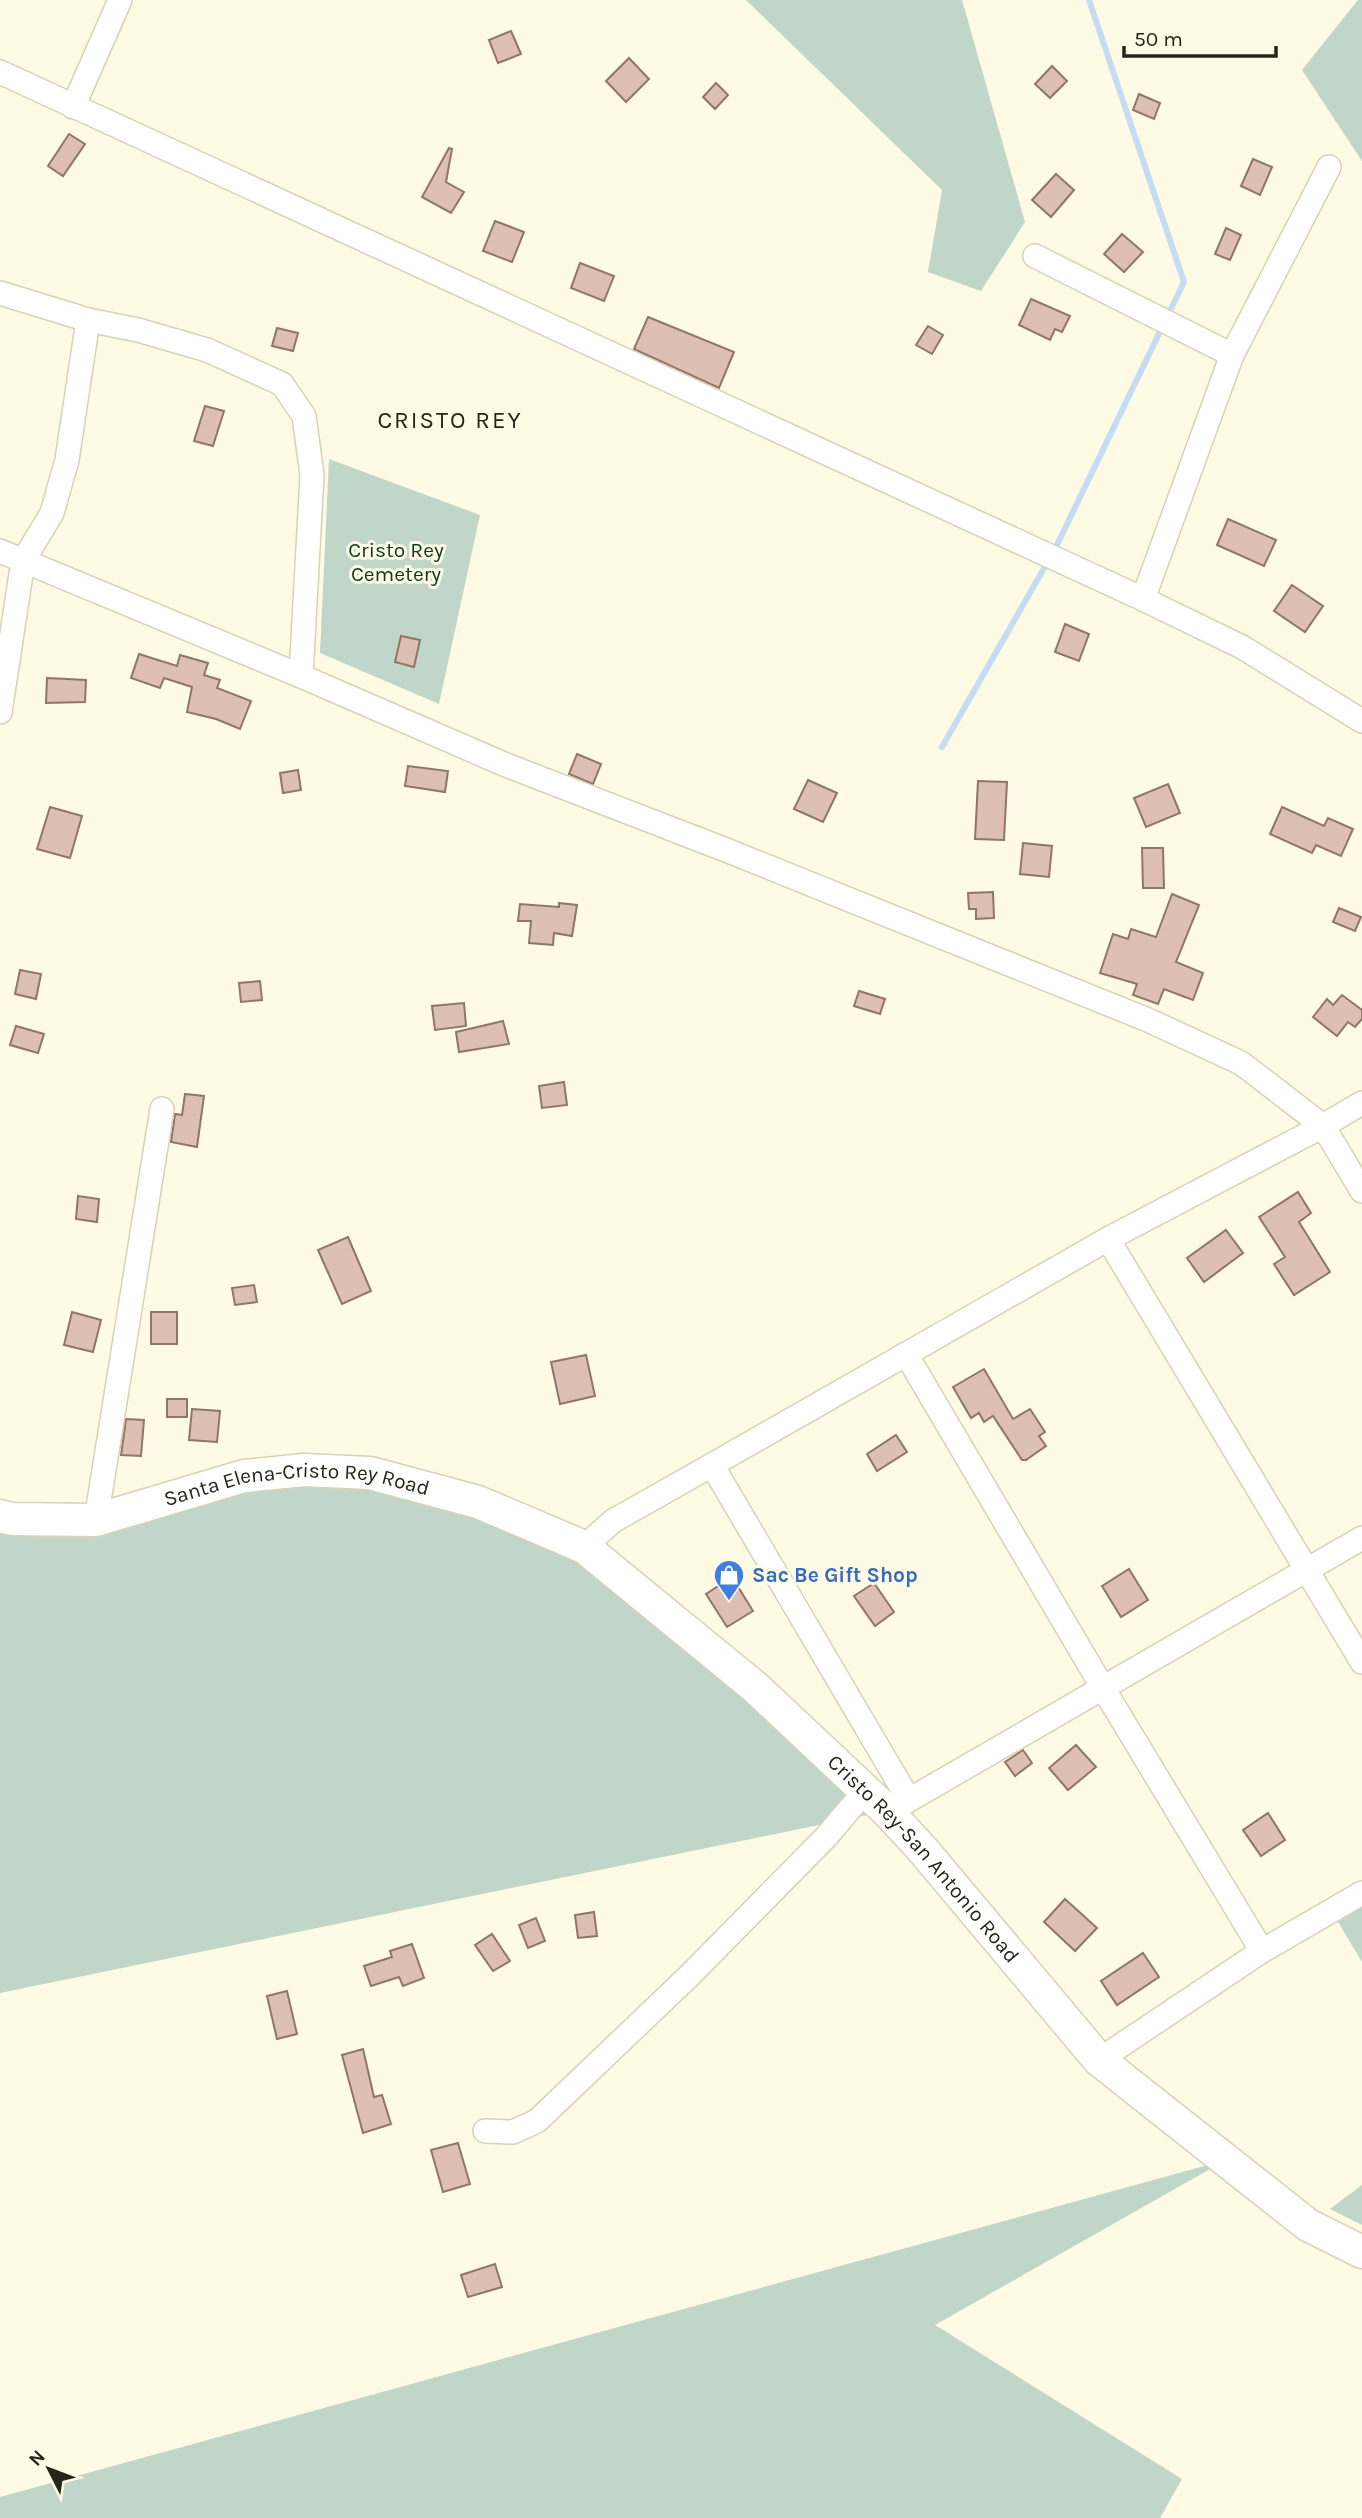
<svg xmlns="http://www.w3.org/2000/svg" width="1362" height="2518" font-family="Karla,sans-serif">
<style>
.green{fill:#c0d6c9}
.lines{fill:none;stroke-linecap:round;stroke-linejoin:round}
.stream{stroke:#c5dcf5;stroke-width:6}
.building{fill:#ddbfb3;stroke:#907569;stroke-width:2}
.street-casing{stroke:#d7d2b6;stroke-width:26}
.secondary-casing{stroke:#d7d2b6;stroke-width:35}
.street{stroke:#fff;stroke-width:23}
.secondary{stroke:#fff;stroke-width:32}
.labels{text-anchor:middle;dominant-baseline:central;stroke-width:6;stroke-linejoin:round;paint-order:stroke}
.park-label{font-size:21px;fill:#0e3825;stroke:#fefae3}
.street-label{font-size:21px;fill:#26251a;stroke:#fefae3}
.shop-label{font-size:21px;font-weight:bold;fill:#366cbe;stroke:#fefae3;text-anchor:start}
.quarter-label{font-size:24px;letter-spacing:2px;fill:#26251a;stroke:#fefae3}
</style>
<rect width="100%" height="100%" fill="#fefae3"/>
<g class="green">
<path d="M746,0H962L1025,222L981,291L928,272L942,190Z"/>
<path d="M1358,0H1362V161L1302,70Z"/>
<path d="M329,459L480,515L439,704L320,653Z"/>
<path d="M304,1470L584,1547L887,1811L0,1993V1516L12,1519Z"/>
<path d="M1362,1893V1962L1331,1910Z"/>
<path d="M1226,2160L935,2325L1182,2479L1160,2518H0V2497Z"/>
<path d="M1362,2185V2225L1330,2209Z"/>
</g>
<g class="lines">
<path class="stream" d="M942,747L1055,549L1184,282L1089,0"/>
</g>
<g class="building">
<path d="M511,31L521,54L498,63L489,40Z"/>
<path d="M629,58L649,79L626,102L606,81Z"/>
<path d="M1052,66L1067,81L1050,98L1035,84Z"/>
<path d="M716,83L728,95L715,109L703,97Z"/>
<path d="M1139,94L1160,103L1154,119L1133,110Z"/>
<path d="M69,134L85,144L63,176L48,166Z"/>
<path d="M449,148L452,149L446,182L464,192L451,213L422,197Z"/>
<path d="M1253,159L1272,167L1260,195L1241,186Z"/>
<path d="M1056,174L1074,190L1051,217L1032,200Z"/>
<path d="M495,221L524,232L512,262L483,251Z"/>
<path d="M1226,228L1241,235L1230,260L1215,254Z"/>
<path d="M1122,234L1143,252L1124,272L1104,254Z"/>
<path d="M580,263L614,276L604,301L571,288Z"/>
<path d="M1031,299L1070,316L1062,332L1055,329L1050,340L1019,325Z"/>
<path d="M648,317L734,352L719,388L634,349Z"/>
<path d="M928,326L943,335L932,354L916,345Z"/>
<path d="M277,328L298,333L293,351L272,346Z"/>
<path d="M205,406L224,411L213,446L194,441Z"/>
<path d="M1228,519L1276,540L1264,566L1217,545Z"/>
<path d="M1292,585L1323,606L1305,632L1274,611Z"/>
<path d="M1065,624L1089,634L1079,661L1055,652Z"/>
<path d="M401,636L420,640L414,667L395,662Z"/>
<path d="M139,654L177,666L180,655L208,663L204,675L220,680L217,688L251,701L240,729L216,719L187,712L192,687L164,678L160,688L131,678Z"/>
<path d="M47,678L86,680L85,702L46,703Z"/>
<path d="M577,754L601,764L593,784L569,774Z"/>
<path d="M408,766L448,771L445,792L405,786Z"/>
<path d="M298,770L301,790L283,793L280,773Z"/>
<path d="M808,780L837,793L823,822L794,809Z"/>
<path d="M978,781L1007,782L1004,840L975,839Z"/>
<path d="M1168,784L1180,813L1146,827L1134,798Z"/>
<path d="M50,807L82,816L70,858L37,849Z"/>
<path d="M1282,807L1324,826L1328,818L1353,829L1341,856L1316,845L1312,853L1270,834Z"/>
<path d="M1023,843L1052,846L1049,877L1020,874Z"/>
<path d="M1142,848H1163L1164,888H1143Z"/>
<path d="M993,892L994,918L976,919V909H969L968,893Z"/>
<path d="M1172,894L1199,905L1176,962L1203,973L1193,1000L1164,989L1158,1004L1133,995L1137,984L1100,973L1113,934L1128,939L1131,929L1156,937Z"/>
<path d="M559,903L577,905L572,936L554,933L553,945L529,943L531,921H518L520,904L559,907Z"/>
<path d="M1339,908L1361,917L1355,931L1333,922Z"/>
<path d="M20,970L41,974L36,999L15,994Z"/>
<path d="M260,981L262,1000L241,1002L239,983Z"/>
<path d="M859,991L885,999L880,1014L854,1006Z"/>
<path d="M1342,995L1362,1010V1019L1355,1027L1348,1022L1337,1036L1313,1017L1327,999L1333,1005Z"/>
<path d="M464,1003L466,1026L435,1030L432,1006Z"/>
<path d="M503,1021L509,1044L459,1052L456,1032Z"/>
<path d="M16,1026L44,1034L38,1053L10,1045Z"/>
<path d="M564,1082L567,1105L542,1108L539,1086Z"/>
<path d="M185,1094L204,1096L197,1147L171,1142L175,1114L182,1115Z"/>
<path d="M1298,1192L1311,1213L1299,1222L1330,1272L1294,1295L1274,1264L1285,1257L1259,1217Z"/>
<path d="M78,1196L99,1199L97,1222L76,1219Z"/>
<path d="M1226,1230L1243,1253L1204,1282L1187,1258Z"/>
<path d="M348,1237L371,1291L342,1304L318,1250Z"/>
<path d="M254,1285L257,1302L235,1305L232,1288Z"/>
<path d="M72,1312L101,1320L93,1352L64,1345Z"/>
<rect x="151" y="1312" width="26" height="32"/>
<path d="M586,1355L595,1396L560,1404L551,1362Z"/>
<path d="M984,1369L1013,1419L1030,1409L1045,1432L1039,1436L1046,1446L1026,1460H1022L993,1416L984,1422L979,1413L971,1418L953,1387Z"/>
<rect x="167" y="1399" width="20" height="18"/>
<path d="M192,1409L220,1411L217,1442L189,1440Z"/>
<path d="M126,1419L144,1420L141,1456L121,1455Z"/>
<path d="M896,1435L907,1452L877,1471L867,1454Z"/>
<path d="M1129,1569L1148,1600L1121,1617L1102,1586Z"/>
<path d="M732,1577L753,1611L727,1627L706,1594Z"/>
<path d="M874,1583L894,1612L875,1626L854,1596Z"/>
<path d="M1076,1745L1096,1767L1068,1790L1049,1768Z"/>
<path d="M1023,1750L1032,1763L1015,1776L1005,1762Z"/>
<path d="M1268,1813L1285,1840L1261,1856L1243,1830Z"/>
<path d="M1065,1899L1097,1928L1075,1951L1044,1922Z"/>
<path d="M594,1912L597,1936L578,1938L575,1915Z"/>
<path d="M536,1918L545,1941L528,1948L519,1925Z"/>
<path d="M492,1934L510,1961L493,1971L475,1945Z"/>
<path d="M412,1944L424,1978L403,1986L399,1977L371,1986L364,1966L392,1957L390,1951Z"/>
<path d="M1143,1953L1159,1977L1117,2005L1101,1981Z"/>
<path d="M287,1991L297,2034L277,2039L267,1996Z"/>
<path d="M363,2049L374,2097L382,2095L391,2124L363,2133L342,2055Z"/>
<path d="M458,2143L470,2184L443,2192L431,2150Z"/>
<path d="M495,2264L502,2287L468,2297L461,2275Z"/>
</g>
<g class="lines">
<g class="street-casing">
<g id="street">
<path d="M0,72L1143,599L1242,647L1362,721"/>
<path d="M73,107L120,0"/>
<path d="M1035,256L1232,355"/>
<path d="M0,293L88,320L138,330L207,350L282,384L304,416L312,475L301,676"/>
<path d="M0,551L301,676L506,765L726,850L1148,1020L1241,1063L1323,1126L1362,1191"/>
<path d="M1143,599L1232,355L1329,167"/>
<path d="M0,712L23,561L52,513L67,460L88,320"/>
<path d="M1108,1239L1362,1662"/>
<path d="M906,1354L1103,1688L1262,1951"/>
<path d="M712,1465L909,1800L897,1806"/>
<path d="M96,1520L162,1109"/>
<path d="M584,1547L613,1521L712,1465L1108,1239L1323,1126L1362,1103"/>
<path d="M909,1800L1362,1538"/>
<path d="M1099,2060L1262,1951L1362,1893"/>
<path d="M485,2131L513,2132L537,2121L689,1976L826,1837L865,1791"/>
</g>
</g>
<g class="secondary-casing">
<g id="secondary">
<path id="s1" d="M0,1516L12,1519L96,1520L244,1476L304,1470L370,1473L478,1502L584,1547L756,1688L887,1811L923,1850L1099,2060L1308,2225L1362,2252"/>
</g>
</g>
<use href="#street" class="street"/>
<use href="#secondary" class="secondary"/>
</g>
<defs>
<g id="shop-pin" transform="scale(1.575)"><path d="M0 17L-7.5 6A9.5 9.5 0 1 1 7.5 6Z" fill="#3f7fe0" stroke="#fefae3"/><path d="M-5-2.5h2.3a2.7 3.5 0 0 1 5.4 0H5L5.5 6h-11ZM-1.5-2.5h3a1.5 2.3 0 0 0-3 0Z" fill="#fff"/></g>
</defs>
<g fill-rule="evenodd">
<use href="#shop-pin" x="729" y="1575"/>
</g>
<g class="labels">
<g class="park-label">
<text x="396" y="550">Cristo Rey<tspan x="396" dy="24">Cemetery</tspan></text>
</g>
<g class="street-label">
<text stroke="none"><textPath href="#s1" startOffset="303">Santa Elena-Cristo Rey Road</textPath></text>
<text stroke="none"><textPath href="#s1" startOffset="1066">Cristo Rey-San Antonio Road</textPath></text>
</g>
<g class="shop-label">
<text x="752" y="1575">Sac Be Gift Shop</text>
</g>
<g class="quarter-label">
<text x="450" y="420">CRISTO REY</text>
</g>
</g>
<g transform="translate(49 2469) rotate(312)" stroke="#fefae3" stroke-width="5" paint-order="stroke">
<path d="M0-5L12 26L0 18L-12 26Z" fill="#26251a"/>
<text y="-10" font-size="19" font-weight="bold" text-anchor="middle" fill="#26251a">N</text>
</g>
<path d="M1124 46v10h152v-10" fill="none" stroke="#26251a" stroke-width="3.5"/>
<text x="1134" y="46" font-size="21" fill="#26251a" stroke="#fefae3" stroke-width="5" paint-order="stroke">50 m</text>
</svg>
